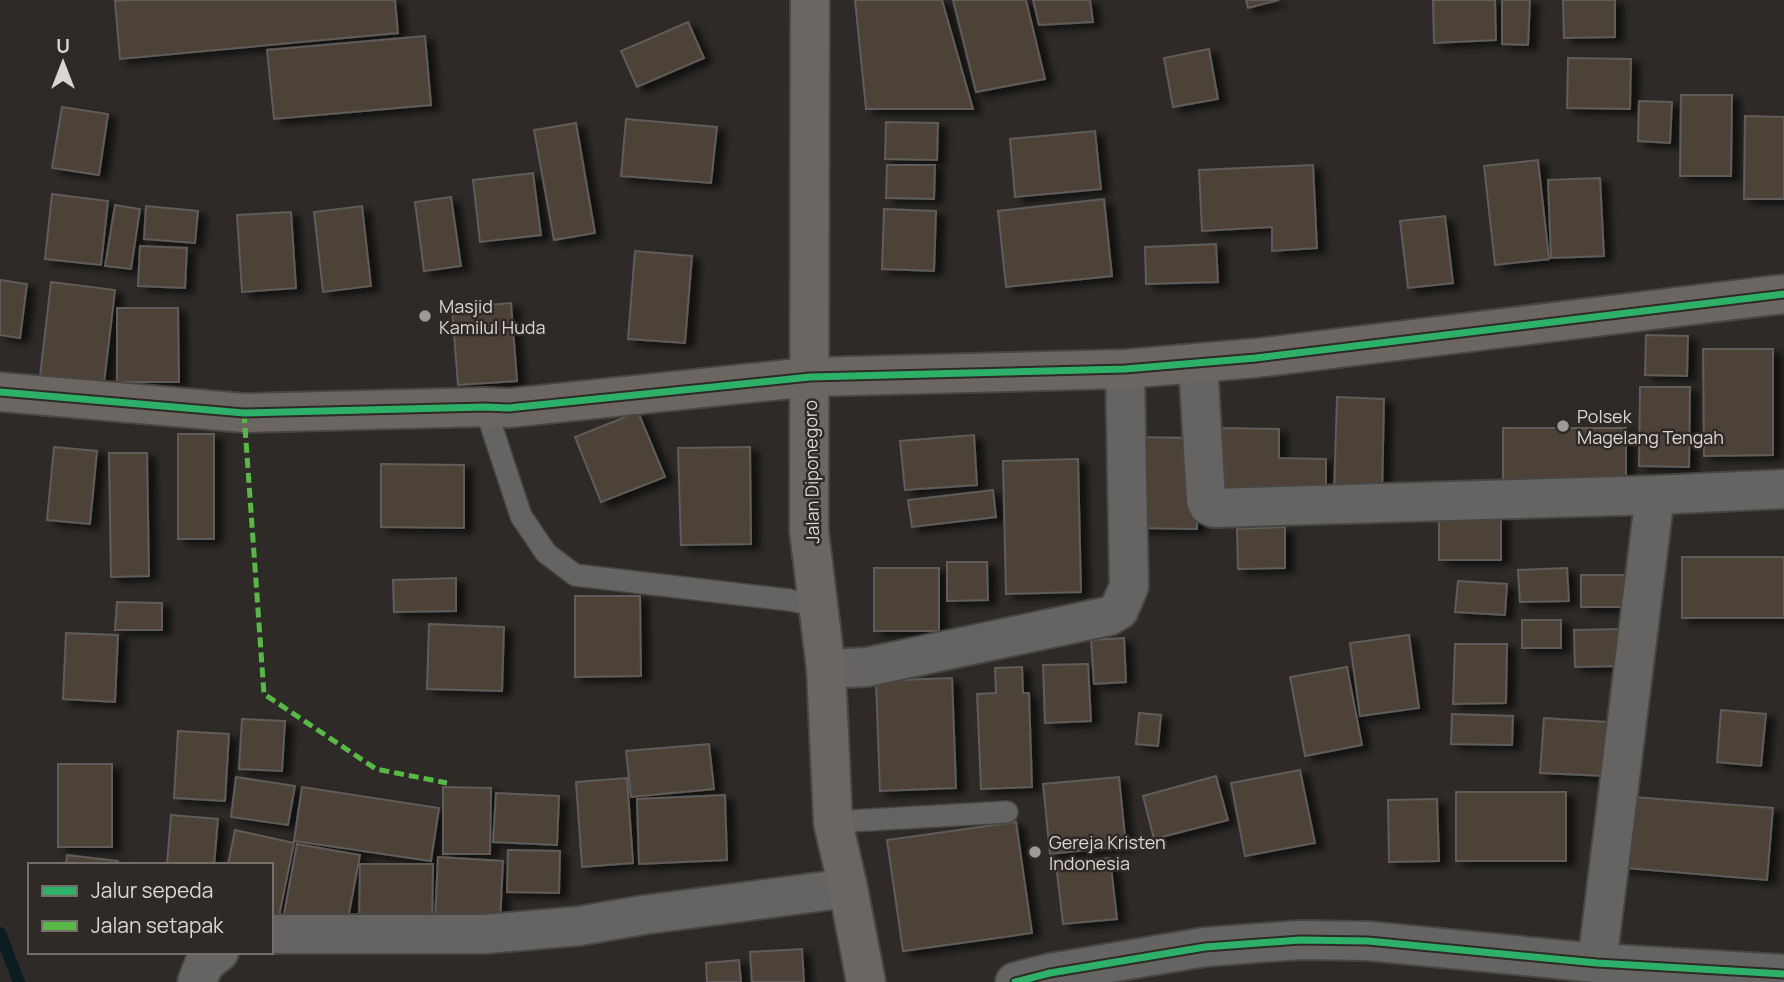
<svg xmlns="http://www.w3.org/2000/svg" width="1784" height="982" font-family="Manrope,sans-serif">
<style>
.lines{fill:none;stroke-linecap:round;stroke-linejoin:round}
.stream{stroke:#0d1c20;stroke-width:12}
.building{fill:#4e4338;stroke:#5e5c5a;stroke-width:2;filter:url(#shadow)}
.lane-casing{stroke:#484643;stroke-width:24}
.street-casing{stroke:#484643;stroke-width:42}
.secondary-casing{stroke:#484643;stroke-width:42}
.lane{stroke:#666462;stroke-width:21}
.street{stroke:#666462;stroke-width:38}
.secondary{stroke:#6c6663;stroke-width:38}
.quiet{stroke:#58b947;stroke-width:5;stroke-dasharray:10 5;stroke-linecap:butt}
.cycleway-casing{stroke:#2f2a25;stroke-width:11}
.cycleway{stroke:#2db169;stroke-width:7}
.poi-dot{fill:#9d9a97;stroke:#2f2a25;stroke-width:2.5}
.labels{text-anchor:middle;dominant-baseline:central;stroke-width:5;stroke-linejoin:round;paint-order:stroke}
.poi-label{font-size:18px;fill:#dad6d3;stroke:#2f2a25;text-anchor:start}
.street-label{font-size:18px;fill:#dad6d3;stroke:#2f2a25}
</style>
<defs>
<filter id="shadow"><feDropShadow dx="8" dy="4.5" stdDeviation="3.5" flood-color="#0009"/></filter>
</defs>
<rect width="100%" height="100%" fill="#2d2a27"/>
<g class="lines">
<path class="stream" d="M0,933L19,982"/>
</g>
<g class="building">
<path d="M129,0H395L398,33L120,59L115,1Z"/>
<path d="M855,0H942L973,109H866Z"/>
<path d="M953,0H1026L1045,79L976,92Z"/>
<path d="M1033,0H1090L1093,22L1039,25Z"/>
<path d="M1246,0H1279L1248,8Z"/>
<path d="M1433,0H1495L1496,40L1434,43Z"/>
<path d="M1502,0H1530L1528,45L1502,44Z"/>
<path d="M1563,0H1615V37L1564,38Z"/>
<path d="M688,22L704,58L637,87L621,51Z"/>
<path d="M425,36L431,105L274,119L267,50Z"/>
<path d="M1209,49L1218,99L1173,107L1164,58Z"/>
<path d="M1568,58L1631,59L1630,109L1567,108Z"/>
<path d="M1681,95H1732L1731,176H1680Z"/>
<path d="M1639,101L1672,102L1670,143L1638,141Z"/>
<path d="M62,107L108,114L99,175L52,168Z"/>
<path d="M1745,116L1784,117V199H1744Z"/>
<path d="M626,119L717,127L711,183L621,176Z"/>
<path d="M886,122L938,123L937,160L885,159Z"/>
<path d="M576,123L595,233L554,240L534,130Z"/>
<path d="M1095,131L1101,189L1015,197L1010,139Z"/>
<path d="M1538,160L1549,259L1495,265L1484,166Z"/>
<path d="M887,165H935L934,199L886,198Z"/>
<path d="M1313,165L1317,248L1272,251V227L1202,231L1199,170Z"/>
<path d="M533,173L541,235L480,242L473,180Z"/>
<path d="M1600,178L1604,256L1551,258L1548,180Z"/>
<path d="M52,194L108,201L101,265L45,259Z"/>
<path d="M451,197L461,266L424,271L415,202Z"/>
<path d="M1104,199L1112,276L1006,287L998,211Z"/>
<path d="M115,205L140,209L131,269L105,266Z"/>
<path d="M146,206L198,211L195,243L144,239Z"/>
<path d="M362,206L371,286L323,292L314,212Z"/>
<path d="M884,209L936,211L934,271L882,269Z"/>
<path d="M291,212L296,288L242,292L237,215Z"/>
<path d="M1445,216L1453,283L1408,288L1400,221Z"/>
<path d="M1216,244L1218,282L1146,284L1145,247Z"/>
<path d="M140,246L187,248L185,288L138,286Z"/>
<path d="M635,251L692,256L685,343L628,339Z"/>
<path d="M0,280L27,284L20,338L0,335Z"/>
<path d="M51,282L115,290L104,383L40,376Z"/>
<path d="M511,303L517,381L458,385L452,308Z"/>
<path d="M117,308H178L179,382H117Z"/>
<path d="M1646,335L1688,336L1687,376L1645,375Z"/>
<path d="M1703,349H1773V455L1704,456Z"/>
<path d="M1640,387H1690L1689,467L1639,466Z"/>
<path d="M1337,397L1384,399L1382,495H1334Z"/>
<path d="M638,412L665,477L601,502L575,437Z"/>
<path d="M1218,428L1279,429V458L1326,459V504L1216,502Z"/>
<rect x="1503" y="428" width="123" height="58"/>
<rect x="178" y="434" width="36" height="105"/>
<path d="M974,435L977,485L905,490L900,441Z"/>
<path d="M1131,437L1198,438L1197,529L1130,528Z"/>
<path d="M54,447L97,451L90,524L47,520Z"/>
<path d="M750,447L751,544L681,545L678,448Z"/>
<path d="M109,453H147L149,576L111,577Z"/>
<path d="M1078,459L1081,592L1006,594L1003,461Z"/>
<path d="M381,464L464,465V528L381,527Z"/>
<path d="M993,490L996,517L912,527L908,500Z"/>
<rect x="1439" y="511" width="62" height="49"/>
<path d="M1285,527V568L1238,569L1237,529Z"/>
<rect x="1682" y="557" width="102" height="61"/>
<path d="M947,562H987L988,600L947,601Z"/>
<rect x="874" y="568" width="65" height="63"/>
<path d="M1567,568L1569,601L1520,602L1518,570Z"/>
<rect x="1581" y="575" width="47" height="32"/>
<path d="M456,578V611L394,612L393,580Z"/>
<path d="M1458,581L1507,584L1505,615L1455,612Z"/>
<path d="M575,596H640L641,676L575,677Z"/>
<path d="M117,602L162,603V630H115Z"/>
<rect x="1522" y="620" width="39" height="28"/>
<path d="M429,624L504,627L502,691L427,689Z"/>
<path d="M1624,629L1625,666L1575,667L1574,630Z"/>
<path d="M66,633L118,635L115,702L63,699Z"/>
<path d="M1409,635L1419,708L1360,716L1350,643Z"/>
<path d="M1124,638L1126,682L1094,684L1091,640Z"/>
<path d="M1455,644H1507L1506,703L1453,704Z"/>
<path d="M1088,664L1091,721L1045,723L1043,665Z"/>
<path d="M1022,667L1023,693H1029L1032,787L981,789L977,694L996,693L995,668Z"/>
<path d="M1347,667L1362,745L1305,756L1290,677Z"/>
<path d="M952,678L956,788L880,791L876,681Z"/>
<path d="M1721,710L1766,714L1761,766L1717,762Z"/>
<path d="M1139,713L1161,715L1158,746L1136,744Z"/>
<path d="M1452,714L1513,716L1512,745L1451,744Z"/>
<path d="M1544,718L1607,722L1605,776L1540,773Z"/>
<path d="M242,719L285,721L282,771L239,769Z"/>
<path d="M178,731L229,734L225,801L174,798Z"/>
<path d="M709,744L714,789L631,797L626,751Z"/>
<rect x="58" y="764" width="54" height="83"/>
<path d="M1300,770L1315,843L1245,856L1231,783Z"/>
<path d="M1216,776L1228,820L1154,839L1143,796Z"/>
<path d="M236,777L295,786L288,825L231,817Z"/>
<path d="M1119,777L1126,846L1050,854L1043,784Z"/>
<path d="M627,778L633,863L582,867L576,782Z"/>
<path d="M302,787L439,808L431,861L294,841Z"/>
<path d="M443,787L491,788L490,854H443Z"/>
<rect x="1456" y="792" width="110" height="69"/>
<path d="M496,793L559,796L557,845L493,842Z"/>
<path d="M725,795L727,860L639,864L637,799Z"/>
<path d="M1621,796L1773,808L1767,880L1615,867Z"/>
<path d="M1437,799L1439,861L1389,862L1388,800Z"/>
<path d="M171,815L218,819L214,865H167Z"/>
<path d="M1016,822L1032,933L903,951L887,840Z"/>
<path d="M235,830L294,843L278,921L271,920V865H228Z"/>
<path d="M297,844L360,855L347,924L284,914Z"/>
<path d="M508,850L560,851L559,893L507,892Z"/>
<path d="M67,855L118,861L117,865H66Z"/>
<path d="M438,857L503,861L500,923L435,920Z"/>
<path d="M1110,858L1117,919L1063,924L1056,864Z"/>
<path d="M360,864H433L432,930L359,929Z"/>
<path d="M802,949L804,982H752L750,952Z"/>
<path d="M739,960L741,982H707L706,963Z"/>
</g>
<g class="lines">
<g class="lane-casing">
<g id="lane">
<path d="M485,407L521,516L546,553L575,575L789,600L819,606"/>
<path d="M833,822L1007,812"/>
</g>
</g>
<g class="street-casing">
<g id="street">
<path d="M1198,363L1206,500L1208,505L1214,508L1655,495"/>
<path d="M826,669L867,667L1109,616L1119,610L1129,586L1125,369"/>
<path d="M271,934H486L579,926L643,915L848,888"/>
<path d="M1597,963L1655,495L1784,489"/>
<path d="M197,982L204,964L219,952"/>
<path d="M1015,982L1050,973L1205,947L1300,940L1368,941L1597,963L1784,974"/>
</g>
</g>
<g class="secondary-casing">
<g id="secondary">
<path d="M810,0L809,531L826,669L833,822L848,888L866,982"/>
<path d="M0,392L244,413L485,407L508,408L810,377L1125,369L1256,358L1784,294"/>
</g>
</g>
<use href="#lane" class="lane"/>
<use href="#street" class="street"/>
<use href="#secondary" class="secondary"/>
<path class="quiet" d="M244,413L264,694L376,769L447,783"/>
<g class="cycleway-casing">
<g id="cycleway">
<path d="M0,392L244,413L485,407L508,408L810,377L1125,369L1256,358L1784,294"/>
<path d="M1015,982L1050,973L1205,947L1300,940L1368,941L1597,963L1784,974"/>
</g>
</g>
<use href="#cycleway" class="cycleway"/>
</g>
<g class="poi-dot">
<circle cx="425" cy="316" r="7"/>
<circle cx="1563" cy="426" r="7"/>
<circle cx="1035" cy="852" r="7"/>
</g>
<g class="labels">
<g class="poi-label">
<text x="439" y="306">Masjid<tspan x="439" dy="21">Kamilul Huda</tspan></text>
<text x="1577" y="416">Polsek<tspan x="1577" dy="21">Magelang Tengah</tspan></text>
<text x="1049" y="842">Gereja Kristen<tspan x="1049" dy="21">Indonesia</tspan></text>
</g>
<g class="street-label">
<text transform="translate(811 472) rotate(-91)">Jalan Diponegoro</text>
</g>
</g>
<rect x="28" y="863" width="245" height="91" fill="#2f2a25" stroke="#736f6b" stroke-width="2"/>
<rect x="42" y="886" width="35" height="10" fill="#2db169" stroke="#736f6b" stroke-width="2"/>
<text x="91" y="898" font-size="21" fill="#dad6d3">Jalur sepeda</text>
<rect x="42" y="921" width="35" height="10" fill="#58b947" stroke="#736f6b" stroke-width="2"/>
<text x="91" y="933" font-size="21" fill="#dad6d3">Jalan setapak</text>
<g transform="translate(63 63)" stroke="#2f2a25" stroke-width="5" paint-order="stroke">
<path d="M0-5L12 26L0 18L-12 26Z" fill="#dad6d3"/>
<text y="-10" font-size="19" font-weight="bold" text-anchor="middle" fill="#dad6d3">U</text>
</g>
</svg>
